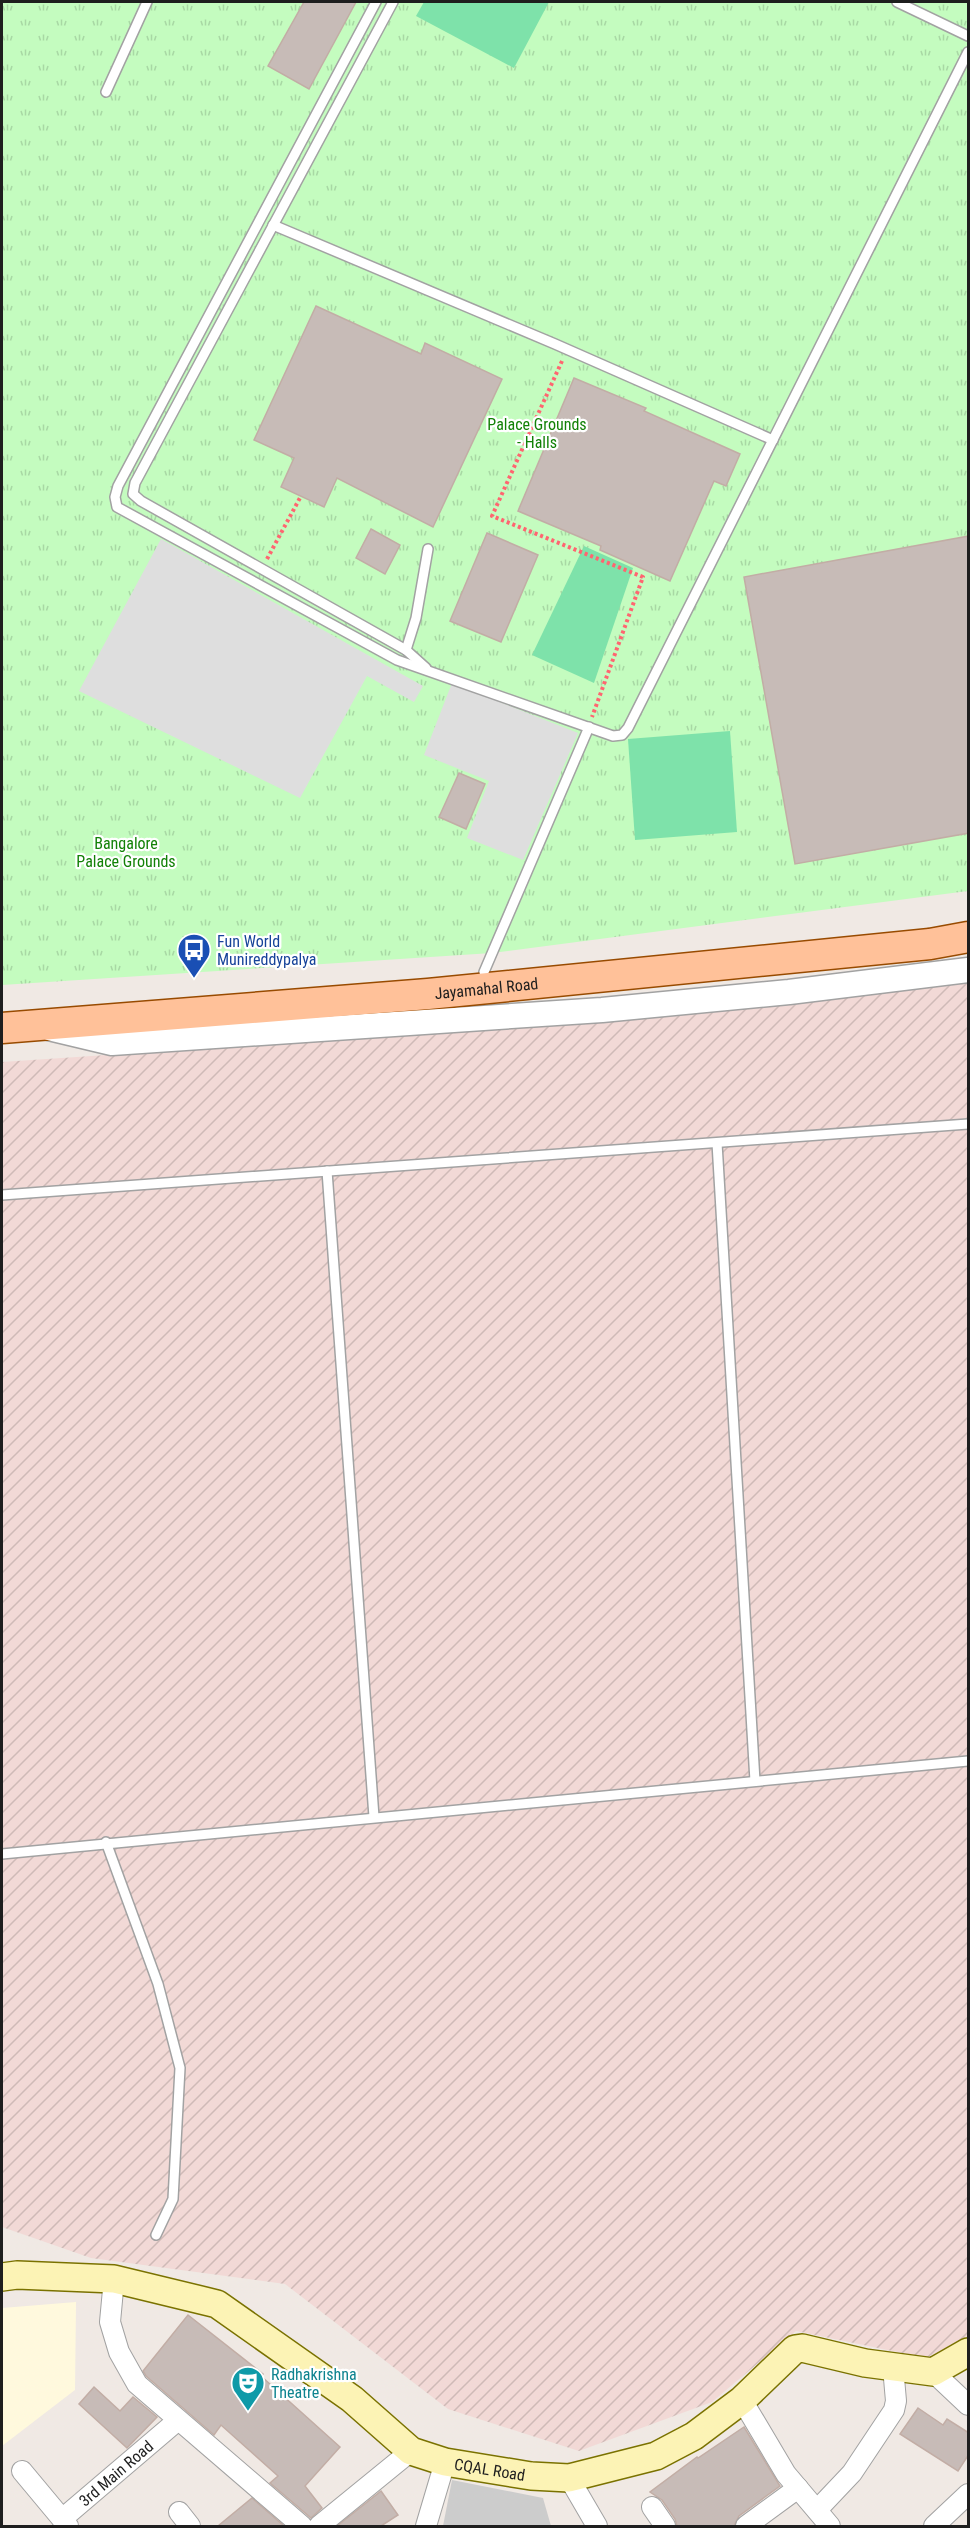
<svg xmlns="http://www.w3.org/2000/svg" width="970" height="2528" font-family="'Roboto Condensed',sans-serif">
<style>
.education{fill:#fff9dd}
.religious{fill:#ccc}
.military{fill:url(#military-furrows)}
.park{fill:url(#park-tufts)}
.pitch{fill:#7ee2aa}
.parking{fill:#dedede}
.building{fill:#c7bbb7;stroke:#c2ada5;stroke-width:1.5}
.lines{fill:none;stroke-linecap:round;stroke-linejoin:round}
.service-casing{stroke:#a2a2a2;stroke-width:12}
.minor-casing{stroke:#a2a2a2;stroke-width:22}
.tertiary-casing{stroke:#a2a2a2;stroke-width:27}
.secondary-casing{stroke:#7a7200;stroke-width:30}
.primary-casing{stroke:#984b00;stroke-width:33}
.path{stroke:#ff6570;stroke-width:4;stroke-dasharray:3 3;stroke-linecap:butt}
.service{stroke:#fff;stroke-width:9}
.minor{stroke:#fff;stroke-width:20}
.tertiary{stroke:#fff;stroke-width:24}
.secondary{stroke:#fcf3b5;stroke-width:27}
.primary{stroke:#ffc199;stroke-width:30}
.labels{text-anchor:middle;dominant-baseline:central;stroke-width:4.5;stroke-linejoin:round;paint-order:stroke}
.park-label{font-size:16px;fill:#128107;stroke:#fff}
.transit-label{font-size:16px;fill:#164399;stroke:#fff;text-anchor:start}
.street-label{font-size:16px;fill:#1e1e1e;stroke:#fff}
.culture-label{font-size:16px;fill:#0d838f;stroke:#fff;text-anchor:start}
</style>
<defs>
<pattern id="military-furrows" width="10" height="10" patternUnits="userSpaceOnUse" patternTransform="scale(1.5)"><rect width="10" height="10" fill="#f2d9d6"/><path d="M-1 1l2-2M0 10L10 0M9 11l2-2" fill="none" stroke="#cfbab7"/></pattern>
<pattern id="park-tufts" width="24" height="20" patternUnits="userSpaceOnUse" patternTransform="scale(1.5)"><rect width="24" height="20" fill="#c4fcbf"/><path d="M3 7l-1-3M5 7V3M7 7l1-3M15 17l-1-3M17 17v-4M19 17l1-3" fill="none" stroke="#a8d8a4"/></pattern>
</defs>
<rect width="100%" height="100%" fill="#f0e9e4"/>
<path class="education" d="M76,2302L75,2390L2,2446V2308Z"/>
<path class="religious" d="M452,2480L543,2498L551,2526H443Z"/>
<path class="military" d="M968,980V2336L926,2358L796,2331L712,2402L579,2451L448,2409L285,2284L91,2258L2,2227V1062L528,1027Z"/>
<path class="park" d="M2,2H968V891L492,953L2,985Z"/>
<g class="pitch">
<path d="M424,2H549L514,68L416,16Z"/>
<path d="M584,546L633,568L594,683L532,655Z"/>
<path d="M730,731L737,832L635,840L628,739Z"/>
</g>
<g class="parking">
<path d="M161,539L423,686L414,702L367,676L300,798L79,691Z"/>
<path d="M452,683L578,733L523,860L467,838L489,781L424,755Z"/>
</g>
<g class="building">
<path d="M304,2H356L309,89L268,66Z"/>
<path d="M316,306L421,354L425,343L502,379L433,527L337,478L324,507L281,487L294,458L254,440Z"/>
<path d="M574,378L646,408L644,411L740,454L726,486L714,481L670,581L600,550L601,546L518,511Z"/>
<path d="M371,529L400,545L385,574L356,558Z"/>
<path d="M487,533L538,555L501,642L450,621Z"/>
<path d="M969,536V833L795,864L744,577Z"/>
<path d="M459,773L485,784L466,829L439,817Z"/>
<path d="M188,2315L263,2374L261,2376L340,2447L305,2486L322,2508L311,2518L270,2483L278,2476L221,2425L214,2435L146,2376L143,2371Z"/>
<path d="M94,2387L120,2411L133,2397L157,2417L127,2448L79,2404Z"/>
<path d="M918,2408L943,2425L947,2419L969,2433V2454L958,2471L900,2434Z"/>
<path d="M744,2427L780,2486L739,2516L734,2526H677L675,2519L662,2500L650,2492L697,2457L698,2458Z"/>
<path d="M381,2491L398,2515L381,2526H337Z"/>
<path d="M252,2498L284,2526H218Z"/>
</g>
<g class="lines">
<g class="service-casing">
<g id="service">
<path d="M376,2L118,486L115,497L117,507L397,660L613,736L622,735L628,728L968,52"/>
<path d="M393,2L135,483L133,494L141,501L406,650L426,668"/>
<path d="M897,2L968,36"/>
<path d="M106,92L147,2"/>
<path d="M273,225L555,344L773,440"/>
<path d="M406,650L416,618L428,549"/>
<path d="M484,972L589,727"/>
<path d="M717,1143L755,1781"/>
<path d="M327,1171L374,1817"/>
<path d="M2,1195L968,1124"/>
<path d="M106,1842L158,1984L180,2068L173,2199L156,2235"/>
<path d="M2,1854L968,1761"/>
</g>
</g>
<g class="minor-casing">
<g id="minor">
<path d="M114,2279L110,2322L119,2352L137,2384L302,2526"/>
<path d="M933,2372L968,2405"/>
<path d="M742,2400L786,2474L830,2526"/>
<path d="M22,2471L62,2519"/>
<path d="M569,2478L597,2526"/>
<path d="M652,2507L665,2526"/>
<path d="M817,2510L852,2473L894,2410L896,2401L893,2367"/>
<path d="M179,2512L190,2526"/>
<path id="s1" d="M68,2526L62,2519L177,2421"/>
<path d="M319,2526L411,2451"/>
<path d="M426,2526L445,2462"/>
<path d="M746,2526L798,2488"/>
<path d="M934,2526L968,2494"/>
</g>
</g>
<g class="tertiary-casing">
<path id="tertiary" d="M49,1028L112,1043L602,1010L789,992L968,970"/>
</g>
<g class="secondary-casing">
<g id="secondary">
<path id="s2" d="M2,2277L17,2275L114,2279L217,2304L352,2399L411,2451L445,2462L531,2476L569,2478L656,2456L694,2436L742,2400L795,2349L802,2348L865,2363L933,2372L968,2352"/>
</g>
</g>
<g class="primary-casing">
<g id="primary">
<path id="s3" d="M2,1028L428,994L930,944L968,937"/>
</g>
</g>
<g class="path">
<path d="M562,361L492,516L643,577L592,717"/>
<path d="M267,559L301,496"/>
</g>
<use href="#service" class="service"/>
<use href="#minor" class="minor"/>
<use href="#tertiary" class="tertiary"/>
<use href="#secondary" class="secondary"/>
<use href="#primary" class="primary"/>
</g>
<defs>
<g id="bus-pin" transform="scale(1.725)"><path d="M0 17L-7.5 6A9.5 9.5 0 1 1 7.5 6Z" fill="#1a4fb4" stroke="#fff"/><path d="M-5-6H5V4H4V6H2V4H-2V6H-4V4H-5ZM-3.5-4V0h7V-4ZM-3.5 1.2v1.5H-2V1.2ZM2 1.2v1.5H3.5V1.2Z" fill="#fff"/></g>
<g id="theatre-pin" transform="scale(1.725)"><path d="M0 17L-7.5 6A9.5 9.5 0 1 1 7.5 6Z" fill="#0f9aa8" stroke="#fff"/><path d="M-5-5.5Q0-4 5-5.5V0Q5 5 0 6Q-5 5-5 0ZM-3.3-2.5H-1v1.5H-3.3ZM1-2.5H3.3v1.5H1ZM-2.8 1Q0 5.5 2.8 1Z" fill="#fff"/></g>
</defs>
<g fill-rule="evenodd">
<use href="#bus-pin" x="194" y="950"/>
<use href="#theatre-pin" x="248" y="2383"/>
</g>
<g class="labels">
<g class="park-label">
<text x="537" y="424">Palace Grounds<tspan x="537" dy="18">- Halls</tspan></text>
<text x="126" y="843">Bangalore<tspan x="126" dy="18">Palace Grounds</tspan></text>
</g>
<g class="transit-label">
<text x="217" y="941">Fun World<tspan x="217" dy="18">Munireddypalya</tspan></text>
</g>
<g class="street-label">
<text stroke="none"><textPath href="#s3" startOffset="486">Jayamahal Road</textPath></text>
<text stroke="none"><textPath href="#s2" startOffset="543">CQAL Road</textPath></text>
<text stroke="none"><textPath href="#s1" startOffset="80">3rd Main Road</textPath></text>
</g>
<g class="culture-label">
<text x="271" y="2374">Radhakrishna<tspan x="271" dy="18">Theatre</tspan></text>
</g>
</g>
<rect width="970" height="2528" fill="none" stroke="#1e1e1e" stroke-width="6"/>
</svg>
